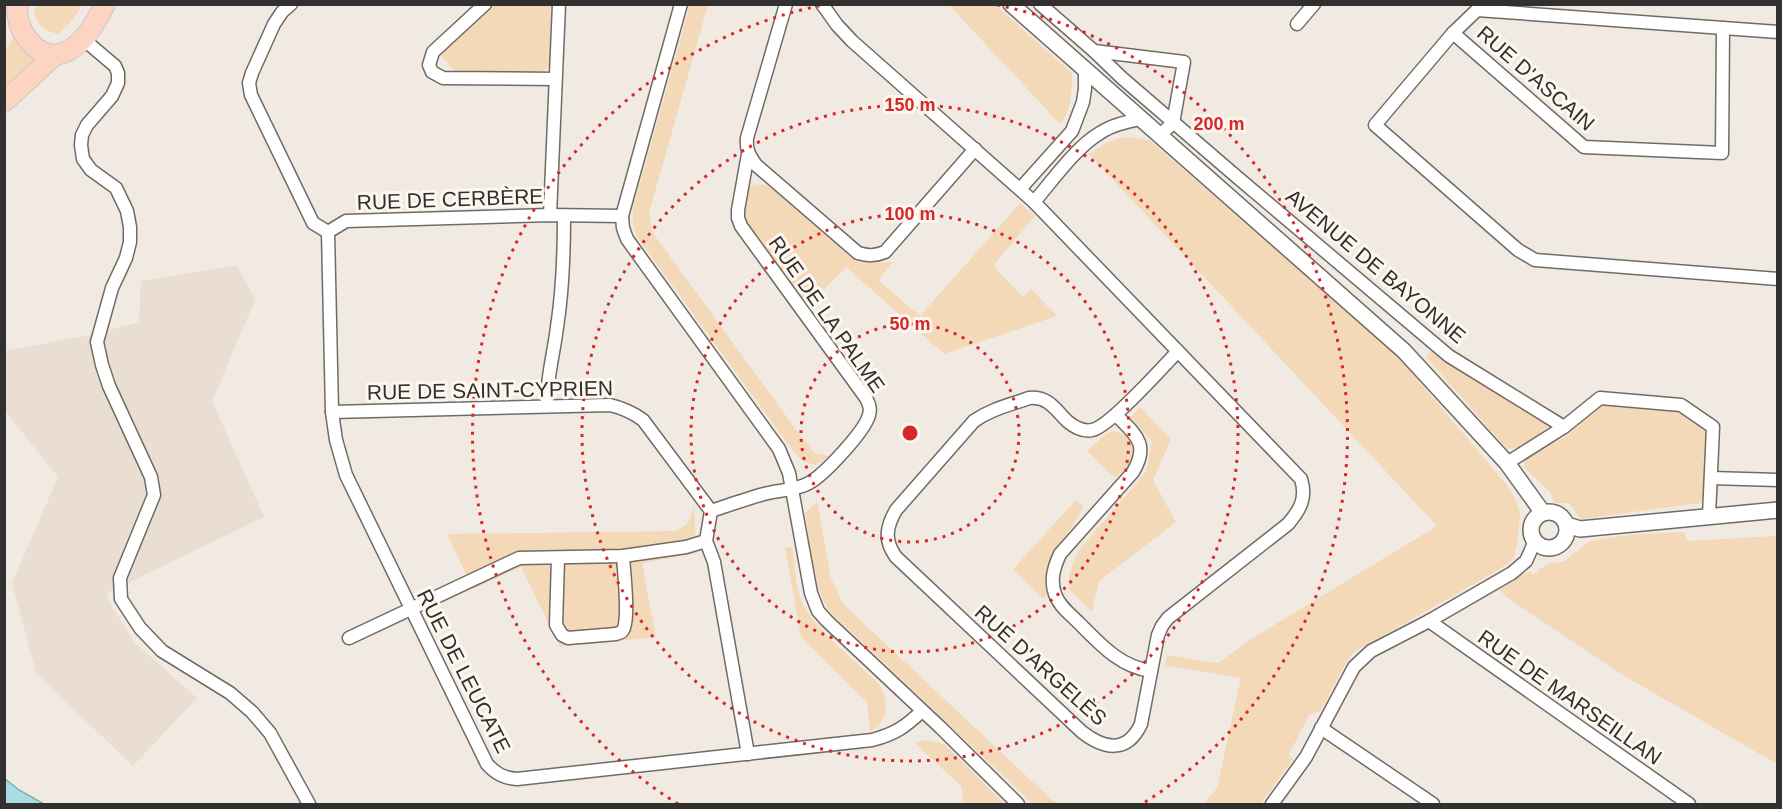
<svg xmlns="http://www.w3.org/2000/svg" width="1782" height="809" font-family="Helvetica,sans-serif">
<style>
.built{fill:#e9ded1}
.green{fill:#f4d9b8}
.water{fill:#a8dde6;stroke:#85a9af;stroke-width:1.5}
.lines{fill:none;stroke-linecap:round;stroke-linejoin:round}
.minor-casing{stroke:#716b65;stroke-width:15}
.tertiary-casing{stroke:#716b65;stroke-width:18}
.primary-casing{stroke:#cac9c9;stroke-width:22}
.minor{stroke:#fff;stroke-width:12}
.tertiary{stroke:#fff;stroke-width:15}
.primary{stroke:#fdd3c1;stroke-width:20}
.ring{fill:none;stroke:#d62828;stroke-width:3;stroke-dasharray:3 6}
.labels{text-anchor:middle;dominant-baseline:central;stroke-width:6;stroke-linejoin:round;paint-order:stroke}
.street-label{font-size:21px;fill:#32302e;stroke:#fdf7f0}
.centre{fill:#d62828;stroke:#fdf7f0;stroke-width:3}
.ring-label{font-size:18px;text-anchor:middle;font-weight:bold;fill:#d62828;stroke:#fdf7f0;stroke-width:6;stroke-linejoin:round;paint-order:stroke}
</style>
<rect width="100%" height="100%" fill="#f0eae3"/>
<path class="built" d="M237,265L255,300L212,401L264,517L107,593L111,605L135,643L197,698L133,766L36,673L12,583L58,477L5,411L4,351L85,336L139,322L141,281Z"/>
<g class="green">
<path d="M39,5H81V7L70,23L58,34C45,31 35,24 34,10Z"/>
<path d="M492,5H551L550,65L540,74L455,72L439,53Z"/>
<path d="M690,5H708L649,213L653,233L802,438L815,453L829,456L816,465L802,461L791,448L637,237L633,224V208Z"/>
<path d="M949,5H995L1072,73C1072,91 1072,108 1060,124Z"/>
<path d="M13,38L24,52L36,59L5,87V50Z"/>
<path d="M1124,137L1146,139L1152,142L1394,352L1506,484L1515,498L1520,513L1517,546L1513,559L1506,565L1481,580L1354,652L1347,661L1320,712L1310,714L1289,754L1293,759L1261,804H1204L1217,788L1241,678L1165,665L1167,655L1218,663L1248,641L1437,526L1089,154L1107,142Z"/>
<path d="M755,184L773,186L856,261L874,263L893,262L878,280L920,316L1020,203L1035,216L993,266L1023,297L1031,289L1057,316L944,354L846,267L807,306L746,225L742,214L747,189Z"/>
<path d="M1432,349L1549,426L1523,447L1507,449L1426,357Z"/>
<path d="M1605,403L1679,411L1702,425L1708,433L1705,493L1700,503L1581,519L1569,503H1555L1550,492L1524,467L1525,457L1565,437Z"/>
<path d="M1140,407L1171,439L1153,480L1176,522L1099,581L1092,612L1069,589V575L1078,551L1146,472L1152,441L1130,418Z"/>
<path d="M1114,431C1127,434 1142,445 1133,460C1129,467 1120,473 1115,478L1087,451L1106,434Z"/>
<path d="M1076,500L1084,507L1062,542L1050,570L1049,593L1043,599L1013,569Z"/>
<path d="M817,501L831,578L843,604L1052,800L1060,804H1033L830,612C812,584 811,546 805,514Z"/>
<path d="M694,507L697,553L642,563L656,637L560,647L521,567L473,589L447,534L676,531L688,523Z"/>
<path d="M1683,532L1688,541L1777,536V764L1626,677L1506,597L1500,590L1529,571L1534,575L1541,568L1548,564L1564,561L1590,541L1628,535Z"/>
<path d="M792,547C795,564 795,586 802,602C812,627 859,664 879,684C889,701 890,721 870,731L867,702L801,637L785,548Z"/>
<path d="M926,740L944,744L1005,804H964L961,786L915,743Z"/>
</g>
<path class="water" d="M4,778L19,790L44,804H5Z"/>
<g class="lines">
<g class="minor-casing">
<g id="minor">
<path d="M291,4L282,12L274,24L252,73L249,83L251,95L313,223L328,232L346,221L550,215L622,216"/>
<path d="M485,4L433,52L429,65L432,72L443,78L555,79"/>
<path d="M681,4L622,216L623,228L627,239L779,449L789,473L811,593L818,611L827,621L941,728L1018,804"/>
<path d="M786,4L747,138C746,150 749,155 756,165L858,253C868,256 875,256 885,252L975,149"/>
<path d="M822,4L837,25L852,41L1034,202L1301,479C1307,498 1300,510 1288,524L1168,618L1162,626L1158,635L1141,724C1127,754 1104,749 1082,732L896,557C884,541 886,527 896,510L974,421C991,409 1010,405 1029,398C1048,396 1055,409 1067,421C1074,427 1082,432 1092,430C1109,427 1164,366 1178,351"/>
<path d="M1040,4L1094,51L1122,78L1237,177L1449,356L1564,427L1600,398L1681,405L1713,427L1709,516"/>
<path d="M1477,10L1453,33L1375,125L1518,250L1535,260L1778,279"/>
<path d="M1477,10L1778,32"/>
<path d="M1297,24L1314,4"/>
<path d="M1453,33L1584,147L1722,153L1723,28"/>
<path d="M82,38L115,66L118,73V83L112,96L87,125L82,135L81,145L83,159L91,170L116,188L127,211L130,227V242L126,258L112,288L97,342L102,365L109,386L151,477L154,495L120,578L121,599L140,628L162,651L230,693L252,712L270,733L309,804"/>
<path d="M1094,51L1184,62L1173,123L1160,135"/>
<path d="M1020,189L1072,131L1083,102L1085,89V71"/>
<path d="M1034,202C1053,180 1076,147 1100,133C1112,125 1126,122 1140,119"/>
<path d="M550,215L559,4"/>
<path d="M328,232L332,412L336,440L346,475L487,764C496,774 504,778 517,779L872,740C895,734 905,727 922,711"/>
<path d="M547,406C546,380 554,353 557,327C563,289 564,254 564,216"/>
<path d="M332,412L610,405C623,408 632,412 643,420L711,511L706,541L714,562L748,754"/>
<path d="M1116,415C1135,434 1150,444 1133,472L1060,554C1054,567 1050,580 1055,594C1059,606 1070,614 1079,623C1100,644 1120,667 1151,671"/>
<path d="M1507,463L1564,427"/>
<path d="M1711,478L1778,480"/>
<path d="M711,511C729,505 746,499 764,494C778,490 795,491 809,483C824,475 865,431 869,415C871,408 869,404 866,398L741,226L738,218V210L748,154"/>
<path d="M558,558L556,625L562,635L568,638L616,634C621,632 622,633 624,628C629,614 624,573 623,556"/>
<path d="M1429,621L1689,804"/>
<path d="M349,638L519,558L623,556L686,547L706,541"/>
<path d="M1321,728L1433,804"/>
<path d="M1272,804L1306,757L1354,667L1371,651L1429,621L1512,573L1526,561L1535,541"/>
</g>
</g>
<g class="tertiary-casing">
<g id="tertiary">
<path d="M1011,4L1404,351L1507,463L1543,513"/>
<circle cx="1549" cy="530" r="18"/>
<path d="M1567,525L1580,529L1778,510"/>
</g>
</g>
<g class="primary-casing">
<g id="primary">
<path d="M18,4C13,28 37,62 63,53C83,46 96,22 105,4"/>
<path d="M4,102L55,55"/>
</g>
</g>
<use href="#minor" class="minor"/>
<use href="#tertiary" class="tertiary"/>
<use href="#primary" class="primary"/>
</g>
<g class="ring">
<circle cx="910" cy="433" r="109"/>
<circle cx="910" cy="433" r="219"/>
<circle cx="910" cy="433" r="328"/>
<path d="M678 804A437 437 0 0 1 823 5M997 5A437 437 0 0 1 1142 804"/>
</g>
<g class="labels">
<g class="street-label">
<text transform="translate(1536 78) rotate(41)">RUE D'ASCAIN</text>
<text transform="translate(450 199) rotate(-2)">RUE DE CERBÈRE</text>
<text transform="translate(1376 266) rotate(40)">AVENUE DE BAYONNE</text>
<text transform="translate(827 314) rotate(55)">RUE DE LA PALME</text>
<text transform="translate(490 390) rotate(-1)">RUE DE SAINT-CYPRIEN</text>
<text transform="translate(1041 665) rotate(42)">RUE D'ARGELÈS</text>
<text transform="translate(464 671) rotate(63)">RUE DE LEUCATE</text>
<text transform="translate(1570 697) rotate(35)">RUE DE MARSEILLAN</text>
</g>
</g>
<circle cx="910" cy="433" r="9" class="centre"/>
<g class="ring-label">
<text x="910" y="111">150 m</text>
<text x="1219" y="130">200 m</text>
<text x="910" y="220">100 m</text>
<text x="910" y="330">50 m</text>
</g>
<rect width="1782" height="809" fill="none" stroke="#32302e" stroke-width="12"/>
</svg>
